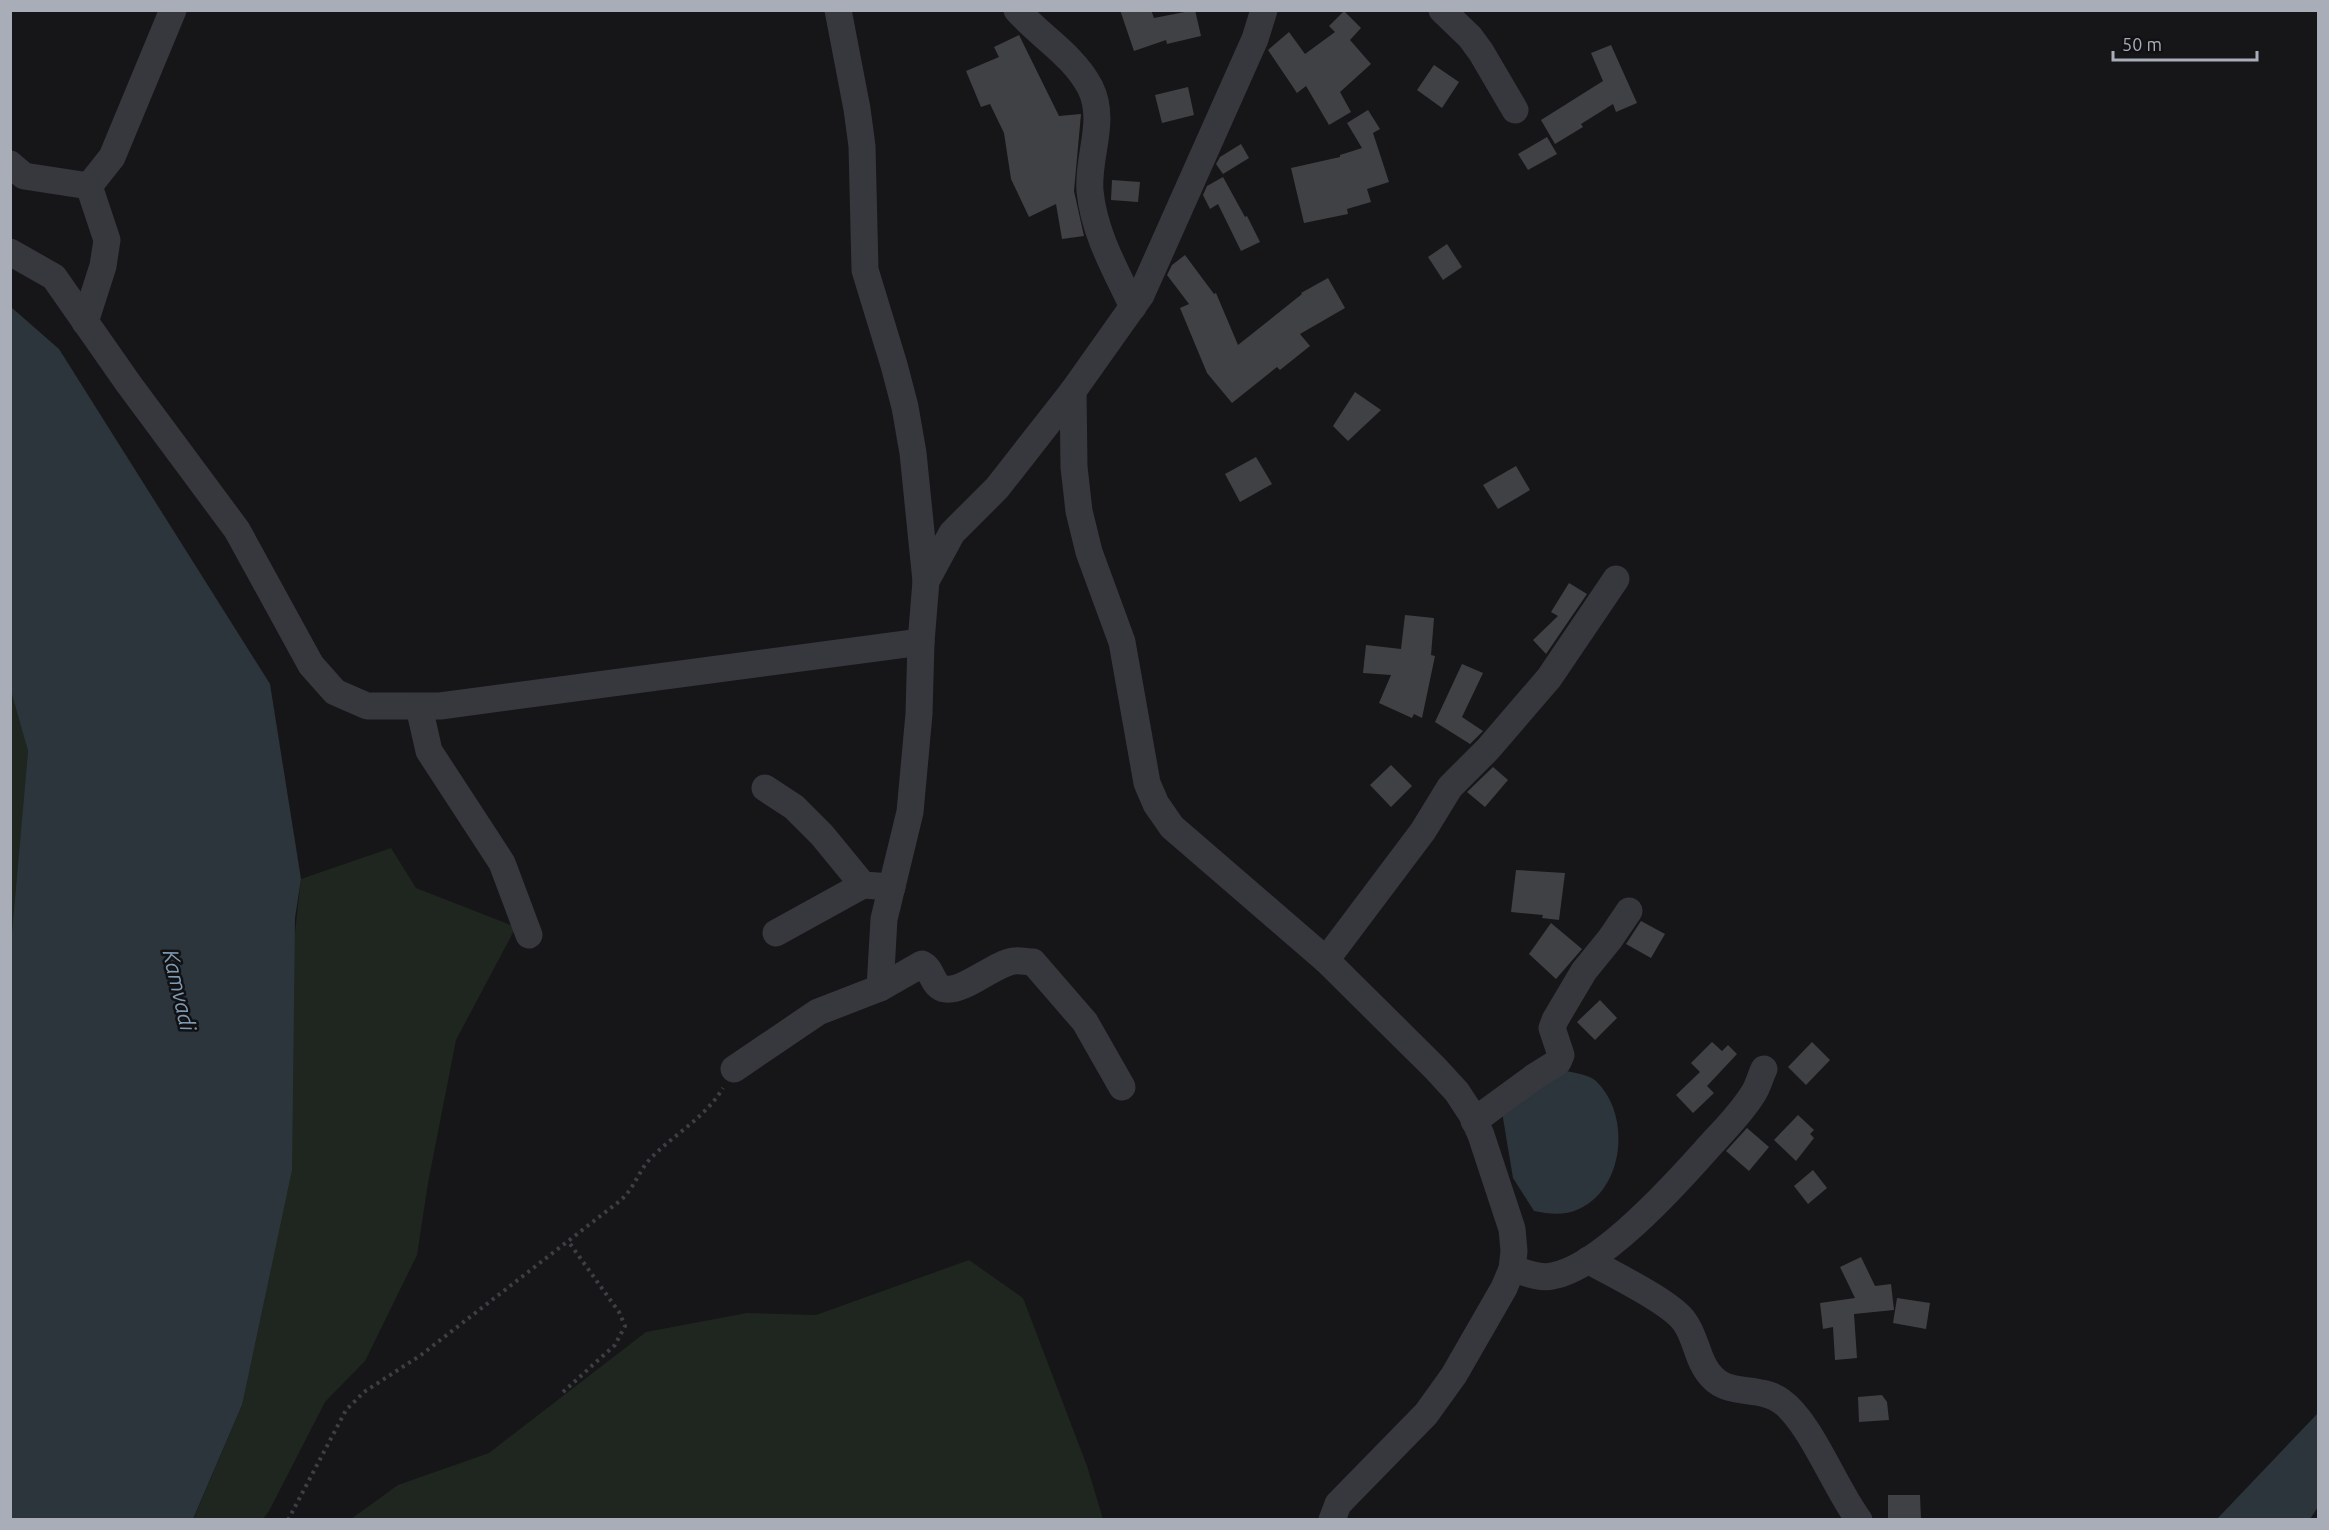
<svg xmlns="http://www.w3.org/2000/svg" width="2329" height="1530" font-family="Ubuntu,sans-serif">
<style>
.green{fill:#1e261f}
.water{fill:#2c353c}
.building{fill:#404145}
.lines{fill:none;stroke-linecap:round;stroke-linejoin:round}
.path{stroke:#3d3f44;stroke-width:4;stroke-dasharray:3 4.5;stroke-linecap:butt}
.minor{stroke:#37383d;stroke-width:27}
.labels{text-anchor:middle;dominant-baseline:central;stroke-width:5;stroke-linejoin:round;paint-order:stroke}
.water-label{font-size:22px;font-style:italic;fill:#7f9bb3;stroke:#111113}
</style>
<rect width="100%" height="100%" fill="#161618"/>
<g class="green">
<path d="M11,687L28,751L11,956Z"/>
<path d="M391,848L416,888L516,927L456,1040L428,1183L417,1255L365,1361L325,1402L269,1511L263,1519L193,1520L242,1405L301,879Z"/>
<path d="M969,1260L1023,1298L1087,1466L1103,1519H351L398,1485L489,1453L646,1332L747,1313L816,1315Z"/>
</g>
<g class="water">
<path d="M11,307L59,349L270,684L301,879L295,918L292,1170L242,1405L193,1519H11L10,956L28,751L10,687Z"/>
<path d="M1566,1071C1575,1073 1590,1075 1596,1081C1631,1114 1625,1188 1579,1209C1564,1216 1549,1214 1534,1211L1513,1178L1502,1112Z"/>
<path d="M2318,1413V1507L2310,1519H2217Z"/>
</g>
<g class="building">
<path d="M1120,10H1151L1154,18L1195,10L1201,36L1167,44L1166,40L1134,51Z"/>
<path d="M1344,11L1361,28L1350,40L1371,64L1340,92L1351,112L1329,125L1306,86L1297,93L1268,50L1289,32L1305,54L1335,32L1329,26Z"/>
<path d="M1019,35L1059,116L1081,114L1074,191L1084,236L1062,239L1056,204L1029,217L1011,179L1004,133L990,104L981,107L966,71L999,57L994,47Z"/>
<path d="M1611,45L1637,103L1616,112L1613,104L1581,124L1583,127L1555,144L1541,120L1603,81L1591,53Z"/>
<path d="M1434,65L1459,82L1442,108L1417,90Z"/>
<path d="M1188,87L1194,115L1162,123L1155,95Z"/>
<path d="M1368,110L1380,129L1373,133L1389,182L1367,189L1371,202L1347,209L1348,214L1304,223L1291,168L1340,157V155L1362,148L1347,123Z"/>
<path d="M1547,137L1557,154L1528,170L1518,154Z"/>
<path d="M1241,144L1249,158L1223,174L1216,164L1220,157Z"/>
<path d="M1223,177L1245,217L1247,216L1260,242L1241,251L1218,204L1210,209L1203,195L1207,186Z"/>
<path d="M1112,180L1140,182L1138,202L1111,200Z"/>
<path d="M1447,244L1462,267L1443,280L1428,257Z"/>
<path d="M1185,255L1214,294L1216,293L1238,345L1302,294L1301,293L1328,278L1345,308L1300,334L1310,346L1280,370L1277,367L1232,403L1207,373L1180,308L1189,304L1167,275L1172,265Z"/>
<path d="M1355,392L1381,410L1348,441L1333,426Z"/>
<path d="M1256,457L1272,484L1240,502L1225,474Z"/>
<path d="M1516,466L1530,490L1498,509L1483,485Z"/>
<path d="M1569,583L1587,594L1546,654L1533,640L1558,616L1551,612Z"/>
<path d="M1405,615L1434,618L1431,655L1435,656L1422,718L1414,714L1412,718L1379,703L1391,675L1363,673L1366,645L1401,649Z"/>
<path d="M1462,664L1483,673L1462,717L1483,731L1470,744L1435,722Z"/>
<path d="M1391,765L1412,786L1391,807L1370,785Z"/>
<path d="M1493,767L1508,780L1485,807L1467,792Z"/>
<path d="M1516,870L1565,873L1559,920L1542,918L1543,915L1511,912Z"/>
<path d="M1641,921L1665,934L1651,958L1626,944Z"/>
<path d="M1551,923L1582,949L1556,979L1529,954Z"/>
<path d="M1600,1000L1617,1018L1595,1040L1577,1022Z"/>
<path d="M1712,1042L1722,1051L1728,1045L1737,1054L1707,1086L1714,1093L1693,1113L1676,1095L1700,1072L1691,1063Z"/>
<path d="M1812,1042L1830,1060L1806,1085L1788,1067Z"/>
<path d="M1798,1115L1814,1130L1810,1134L1814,1138L1796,1161L1774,1140Z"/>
<path d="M1747,1128L1769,1147L1749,1171L1726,1151Z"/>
<path d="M1813,1170L1827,1188L1808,1204L1794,1186Z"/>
<path d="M1861,1257L1875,1286L1891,1284L1894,1310L1854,1314L1857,1358L1835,1360L1833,1327L1823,1329L1820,1303L1855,1298L1840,1267Z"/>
<path d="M1897,1298L1930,1303L1926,1329L1893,1323Z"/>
<path d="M1882,1395L1887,1402L1889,1420L1859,1422L1858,1397Z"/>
<path d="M1888,1495H1920L1921,1520H1888Z"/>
</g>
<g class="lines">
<g class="path">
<path d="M563,1392L615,1345L625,1326L619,1312L568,1241"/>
<path d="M288,1520L346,1410L364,1392L421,1355L621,1200C635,1187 638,1172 650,1159C674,1134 704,1119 723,1088"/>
</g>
<g class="minor">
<path d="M838,10L857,109L862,146L865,270L894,365L905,407L913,453L926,581"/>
<path d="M1017,10C1041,37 1073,55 1090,87C1107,121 1087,156 1090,191C1094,233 1115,269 1133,307"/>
<path d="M1442,10L1470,37L1481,52L1515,110"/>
<path d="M10,164L24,176L89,186L107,240L103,266L85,322"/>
<path d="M89,186L112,157L173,10"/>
<path d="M10,252L54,277L128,383L237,530L311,665L335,692L367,706H440L921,642L926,581L952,533L997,488L1073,391L1141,295L1255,39L1264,10"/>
<path d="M1073,391L1074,467L1079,511L1089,552L1122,642L1147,783L1156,804L1172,827L1326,960L1435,1068L1457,1092L1472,1115L1481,1135L1512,1229L1514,1251L1512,1269L1504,1288L1454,1375L1426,1414L1338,1504L1332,1520"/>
<path d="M419,707L429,751L502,863L529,935"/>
<path d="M765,788L794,807L822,835L863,885L892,887"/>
<path d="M776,933L863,885"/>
<path d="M1326,960L1423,831L1450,787L1488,749L1549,678L1616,579"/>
<path d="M880,988L884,919L910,812L919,714L921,642"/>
<path d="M734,1069L818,1012L880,988L922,964C933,969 932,988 946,989C964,992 995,963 1014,961C1020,960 1027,962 1033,962L1085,1022L1122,1087"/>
<path d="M1474,1121L1534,1077L1558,1062L1561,1055L1552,1028L1555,1020L1584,971L1610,939L1629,911"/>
<path d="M1588,1260C1612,1274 1669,1301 1684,1321C1697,1338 1697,1363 1713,1378C1730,1396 1761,1386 1781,1401C1810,1421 1835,1488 1859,1520"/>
<path d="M1512,1269C1525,1272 1539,1279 1552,1276C1600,1268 1674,1186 1706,1150C1722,1132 1740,1115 1753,1094C1758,1087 1760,1077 1764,1069"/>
</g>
</g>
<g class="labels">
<g class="water-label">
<text transform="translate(180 990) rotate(77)">Kamvadi</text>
</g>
</g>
<rect width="2329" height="1530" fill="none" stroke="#a8adb8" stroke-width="24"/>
<path d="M2113 51v9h144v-9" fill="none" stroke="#a8adb8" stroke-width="3"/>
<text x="2122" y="51" font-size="18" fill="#a8adb8" stroke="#111113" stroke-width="4.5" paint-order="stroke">50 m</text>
</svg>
